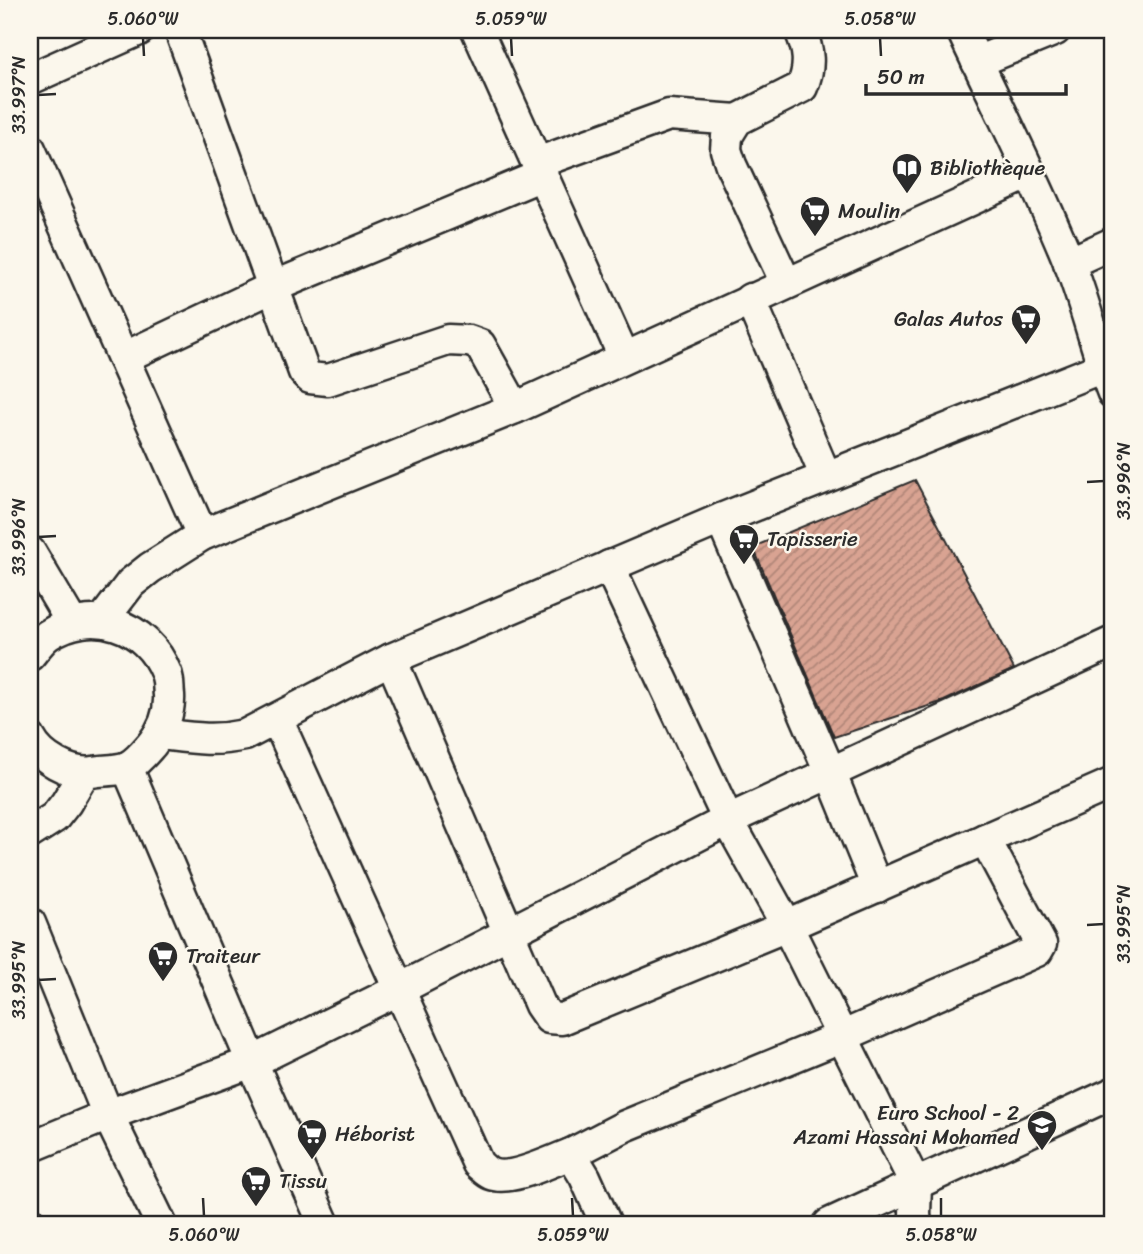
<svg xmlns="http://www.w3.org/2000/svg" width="1143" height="1254" font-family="Sriracha,sans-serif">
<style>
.building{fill:url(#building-hatch);stroke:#2b2b2b;stroke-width:2}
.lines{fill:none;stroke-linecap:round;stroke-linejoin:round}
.street-casing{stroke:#2b2b2b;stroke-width:35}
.street{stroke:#fbf7ec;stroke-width:30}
.ticks{fill:none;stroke:#2b2b2b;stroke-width:2.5}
.labels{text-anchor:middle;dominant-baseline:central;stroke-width:5;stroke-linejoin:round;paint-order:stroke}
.poi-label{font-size:21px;fill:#2b2b2b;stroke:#fbf7ec;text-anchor:start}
.neatline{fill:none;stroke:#2b2b2b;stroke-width:2.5}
.ticks-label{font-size:18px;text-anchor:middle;fill:#2b2b2b}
</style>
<defs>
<pattern id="building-hatch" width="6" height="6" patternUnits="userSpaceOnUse" patternTransform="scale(1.75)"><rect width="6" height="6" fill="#d9a392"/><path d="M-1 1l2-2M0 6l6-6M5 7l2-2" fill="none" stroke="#b08577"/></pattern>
</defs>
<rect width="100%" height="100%" fill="#fbf7ec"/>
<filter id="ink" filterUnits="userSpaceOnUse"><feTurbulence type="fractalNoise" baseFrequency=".0143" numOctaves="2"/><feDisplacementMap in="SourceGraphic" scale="14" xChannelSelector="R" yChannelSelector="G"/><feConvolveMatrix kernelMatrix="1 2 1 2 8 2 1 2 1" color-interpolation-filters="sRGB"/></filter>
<g filter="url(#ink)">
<path class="building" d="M915,480L1014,669L944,701L834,737L753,547Z"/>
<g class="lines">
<g class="street-casing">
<g id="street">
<path d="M180,30L304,372L310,378L328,380L448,340L469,341L480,345L515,408"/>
<path d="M477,30L624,357"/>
<path d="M962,30C998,107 1037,183 1069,262C1086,305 1096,350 1113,393"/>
<path d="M977,62L1055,30"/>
<path d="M30,79L139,30"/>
<path d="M30,149L202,535"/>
<path d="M537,163L669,115L737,120"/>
<path d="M1069,263L1113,243"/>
<path d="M786,283L731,165L726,150L727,136L737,120L802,87C811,66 809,50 800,30"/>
<path d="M750,299L826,477"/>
<path d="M123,358L273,287L542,175"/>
<path d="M721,519L830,772L877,887"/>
<path d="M30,552L72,623"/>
<path d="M609,566L728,820L787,926L916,1185L915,1214L916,1224"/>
<path d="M102,621L131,583L150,568L202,535L515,408L1030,173"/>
<path d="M30,655C35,649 41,640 48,635C92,606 147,624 166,673C169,680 168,688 169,695C170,712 163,730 152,744C145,752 138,761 129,766C120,771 103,770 92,772C70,775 40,758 30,738"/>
<path d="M391,659L540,1005L549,1018L562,1019L787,926L1113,783"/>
<path d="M277,719L478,1164C482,1167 486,1172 491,1174C511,1182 551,1161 571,1154"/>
<path d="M160,734C192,738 213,742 245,735L391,659L721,519L1103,367"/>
<path d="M127,767L252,1062L324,1224"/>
<path d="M30,833L55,817L66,803L84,773"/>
<path d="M30,923L108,1115L161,1224"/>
<path d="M30,1147L108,1115L252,1062L398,990L728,820L1113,642"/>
<path d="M30,1222L31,1224"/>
<path d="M606,1224L585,1177L571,1154L625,1126L841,1037L1037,951L1041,944L985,839"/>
<path d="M829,1224L1113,1093"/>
</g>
</g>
<use href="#street" class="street"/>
</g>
</g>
<path class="ticks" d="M143,38L144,56M511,38L512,56M880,38L881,56M38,95L56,94M1087,482L1104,481M38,537L56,536M1087,925L1104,924M38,980L56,979M203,1198L204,1216M572,1198L573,1216M941,1198V1216"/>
<defs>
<g id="library-pin" transform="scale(1.575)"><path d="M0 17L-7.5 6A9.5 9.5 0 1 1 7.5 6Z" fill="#2b2b2b" stroke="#fbf7ec"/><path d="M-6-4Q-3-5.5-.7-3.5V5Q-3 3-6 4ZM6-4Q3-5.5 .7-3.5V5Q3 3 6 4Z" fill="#fff"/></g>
<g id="supermarket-pin" transform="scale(1.575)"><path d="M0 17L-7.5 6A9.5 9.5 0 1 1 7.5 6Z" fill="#2b2b2b" stroke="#fbf7ec"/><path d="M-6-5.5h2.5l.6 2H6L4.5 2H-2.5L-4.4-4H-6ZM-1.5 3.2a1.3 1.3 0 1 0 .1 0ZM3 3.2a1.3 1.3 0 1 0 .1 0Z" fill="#fff"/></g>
<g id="school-pin" transform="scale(1.575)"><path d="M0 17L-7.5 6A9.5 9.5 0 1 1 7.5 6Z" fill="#2b2b2b" stroke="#fbf7ec"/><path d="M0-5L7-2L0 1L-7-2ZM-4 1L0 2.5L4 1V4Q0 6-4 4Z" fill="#fff"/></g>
</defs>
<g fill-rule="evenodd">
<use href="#library-pin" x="907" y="168"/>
<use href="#supermarket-pin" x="815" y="211"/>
<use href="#supermarket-pin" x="1026" y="319"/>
<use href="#supermarket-pin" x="744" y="539"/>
<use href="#supermarket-pin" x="163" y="956"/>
<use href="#school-pin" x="1042" y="1125"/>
<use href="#supermarket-pin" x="312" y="1134"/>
<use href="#supermarket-pin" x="256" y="1181"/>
</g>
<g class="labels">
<g class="poi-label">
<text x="930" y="168">Bibliothèque</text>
<text x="838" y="211">Moulin</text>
<text x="1003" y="319" text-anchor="end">Galas Autos</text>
<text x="767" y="539">Tapisserie</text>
<text x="186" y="956">Traiteur</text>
<text x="1019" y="1113" text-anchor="end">Euro School - 2<tspan x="1019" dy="24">Azami Hassani Mohamed</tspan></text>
<text x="335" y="1134">Héborist</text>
<text x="279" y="1181">Tissu</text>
</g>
</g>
<rect width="1143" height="1254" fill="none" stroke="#fbf7ec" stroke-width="77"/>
<path d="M866 84v10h200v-10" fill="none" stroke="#2b2b2b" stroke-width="3.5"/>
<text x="877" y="84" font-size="21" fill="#2b2b2b" stroke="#fbf7ec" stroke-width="5" paint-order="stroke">50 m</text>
<rect x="38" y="38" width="1066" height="1178" class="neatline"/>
<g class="ticks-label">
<text x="143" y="25">5.060°W</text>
<text x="511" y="25">5.059°W</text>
<text x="880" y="25">5.058°W</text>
<text transform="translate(19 95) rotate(-90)" y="6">33.997°N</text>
<text transform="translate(1124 481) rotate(-90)" y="6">33.996°N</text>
<text transform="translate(19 537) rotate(-90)" y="6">33.996°N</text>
<text transform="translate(1124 924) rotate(-90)" y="6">33.995°N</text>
<text transform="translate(19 980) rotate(-90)" y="6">33.995°N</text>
<text x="204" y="1241">5.060°W</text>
<text x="573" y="1241">5.059°W</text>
<text x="941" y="1241">5.058°W</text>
</g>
</svg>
